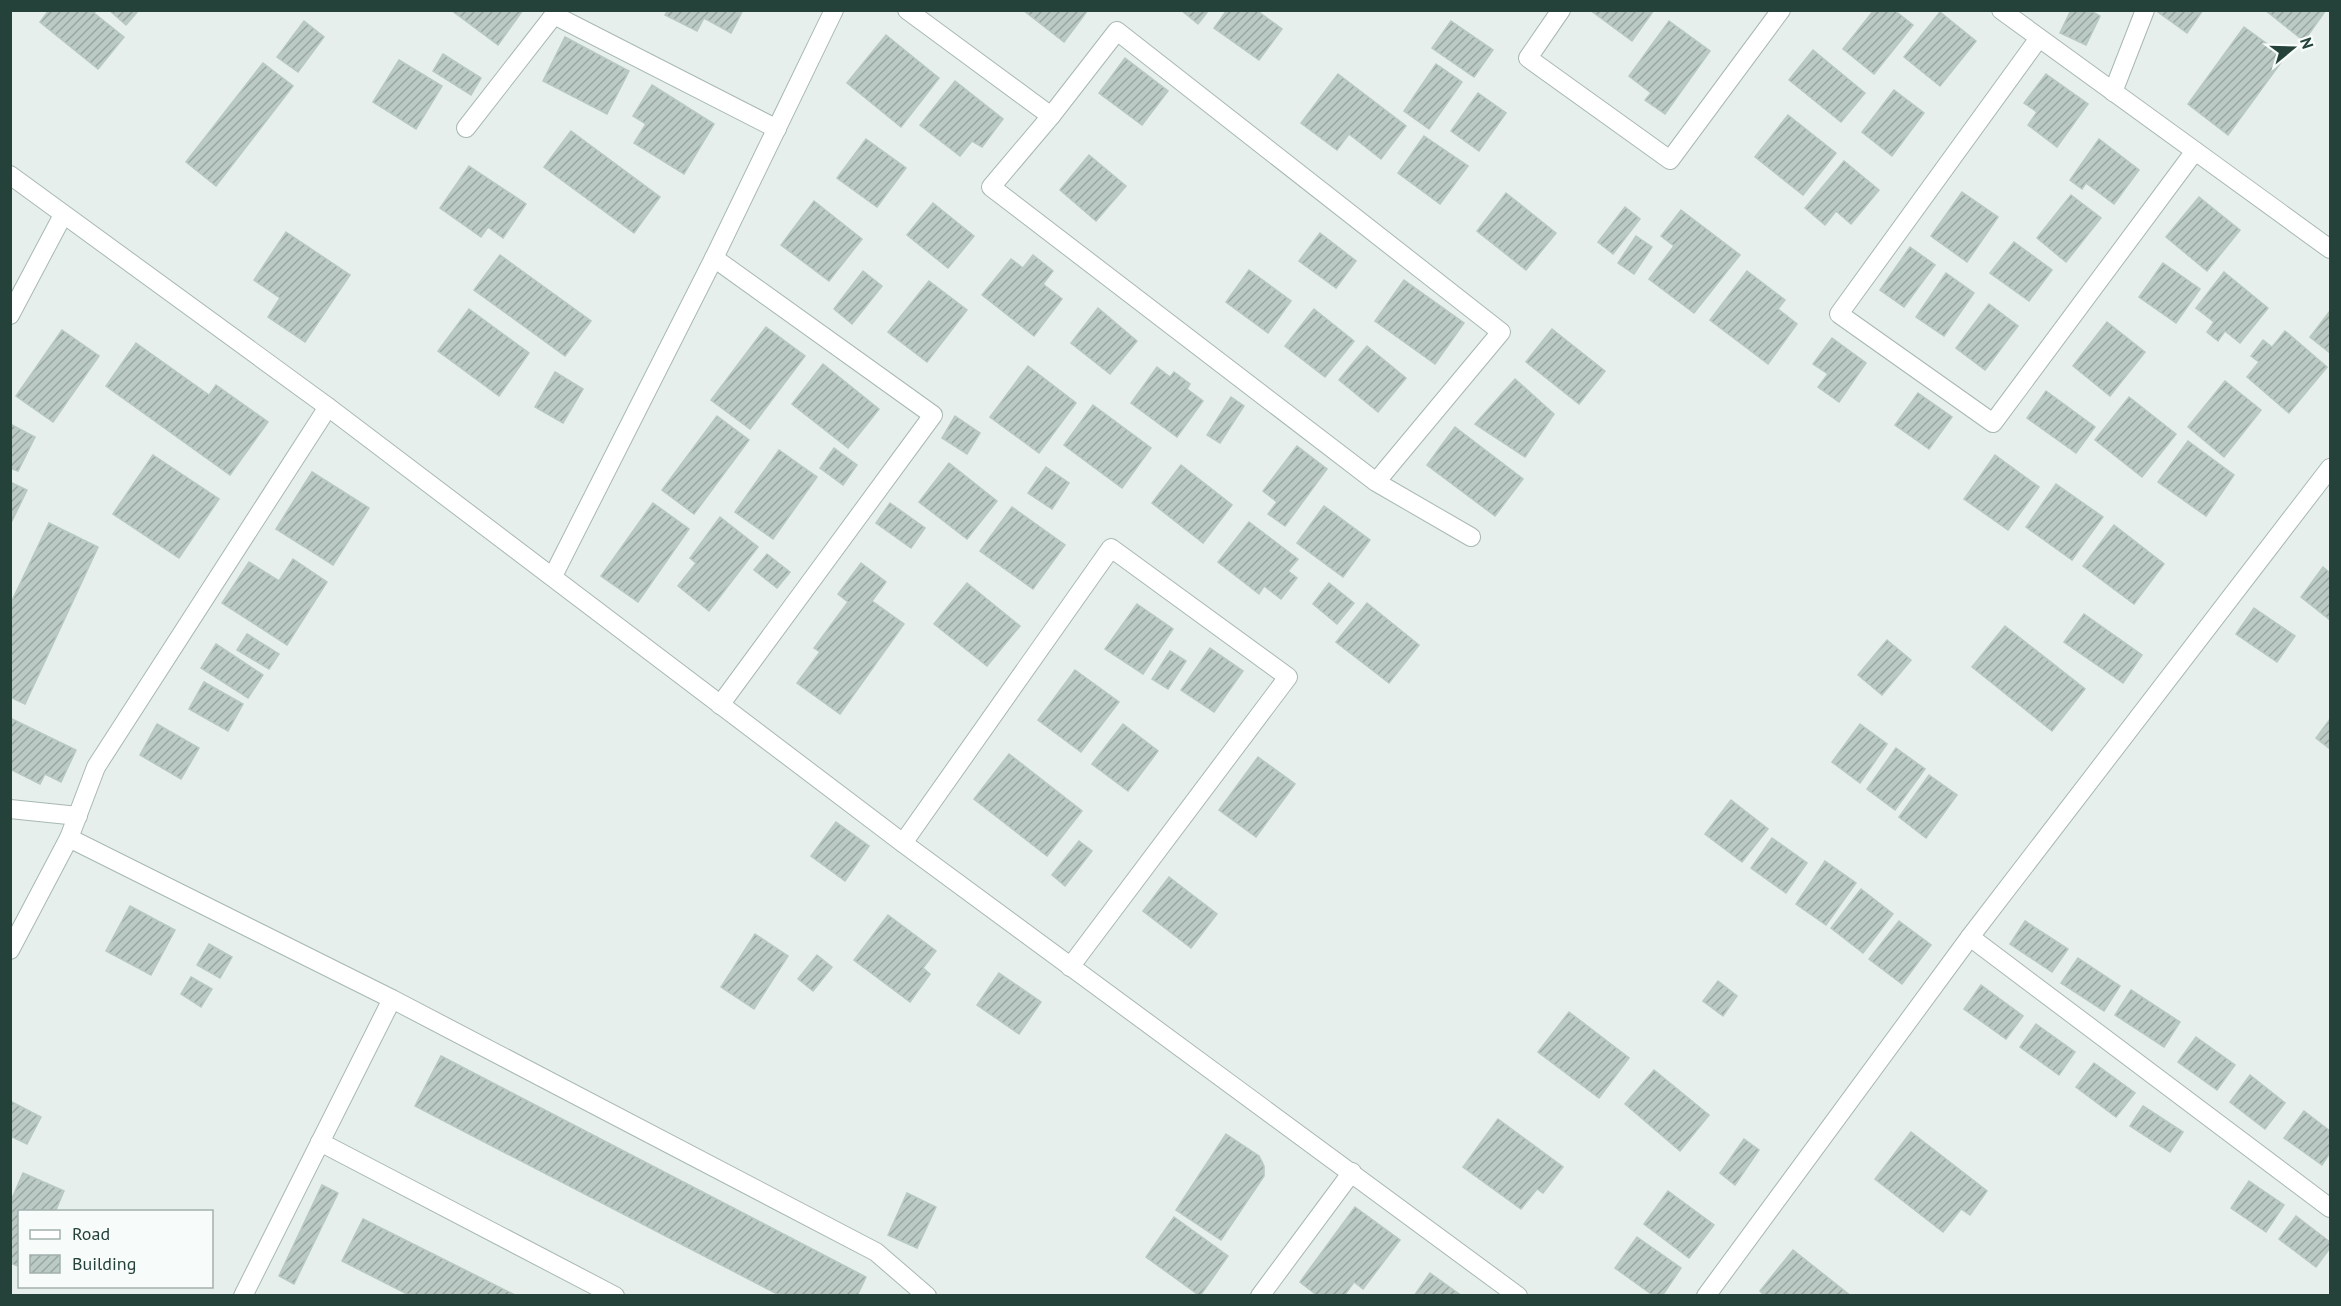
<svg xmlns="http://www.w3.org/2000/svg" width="2341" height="1306" font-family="'PT Sans',sans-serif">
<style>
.building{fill:url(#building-hatch);stroke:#b8c9c2;stroke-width:1.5}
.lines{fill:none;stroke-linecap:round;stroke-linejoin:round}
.lane-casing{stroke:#a8b8b2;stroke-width:20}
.street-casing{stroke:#a8b8b2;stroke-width:20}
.lane{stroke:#fff;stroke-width:18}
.street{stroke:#fff;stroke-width:18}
</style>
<defs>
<pattern id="building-hatch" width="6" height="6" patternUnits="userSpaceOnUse" patternTransform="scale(1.5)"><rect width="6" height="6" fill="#bbcac4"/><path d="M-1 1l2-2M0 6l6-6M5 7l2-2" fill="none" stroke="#98a6a0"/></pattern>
</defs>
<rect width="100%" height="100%" fill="#e6efeb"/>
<g class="building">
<path d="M49,10H97L94,13L124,37L98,69L40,22Z"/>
<path d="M109,10H139L126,25Z"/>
<path d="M451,10H523L498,45Z"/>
<path d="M668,10H743L731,33L704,18L697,31L665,15Z"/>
<path d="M1023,10H1088L1064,42Z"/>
<path d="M1181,10H1209L1198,24Z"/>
<path d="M1227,10H1256L1282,29L1259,60L1214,28Z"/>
<path d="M1590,10H1654L1632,41Z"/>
<path d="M1874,10H1894L1913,25L1874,74L1843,49Z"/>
<path d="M2071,10H2089L2100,16L2086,45L2060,33Z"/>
<path d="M2159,10H2203L2187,33L2158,12Z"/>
<path d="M2265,10H2326L2304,41Z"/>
<path d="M1940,12L1976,41L1940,86L1904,57Z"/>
<path d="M304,21L324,37L298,72L277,57Z"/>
<path d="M1451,21L1493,50L1474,77L1432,48Z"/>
<path d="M1669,21L1710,51L1665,114L1645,100L1651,93L1629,76Z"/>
<path d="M2244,27L2285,57L2228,135L2188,104Z"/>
<path d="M886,35L939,78L901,127L847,83Z"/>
<path d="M565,37L629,71L607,114L543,81Z"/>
<path d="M1813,50L1865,93L1841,122L1789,80Z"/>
<path d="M443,54L481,78L471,95L433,71Z"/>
<path d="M1125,58L1168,91L1142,125L1099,93Z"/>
<path d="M399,60L442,86L416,129L373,102Z"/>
<path d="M263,63L293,86L216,186L186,162Z"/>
<path d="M1436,64L1462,82L1429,129L1404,111Z"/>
<path d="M1338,74L1406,126L1381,159L1349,134L1337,150L1301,123Z"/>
<path d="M2046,74L2088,104L2057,147L2028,125L2037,112L2024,103Z"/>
<path d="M955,81L1003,119L982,147L972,141L960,156L920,125Z"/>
<path d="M652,85L714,124L684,174L634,143L646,124L633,116Z"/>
<path d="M1894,90L1924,113L1892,156L1862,132Z"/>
<path d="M1478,93L1506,113L1479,151L1451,131Z"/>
<path d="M1788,115L1836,153L1803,195L1755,157Z"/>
<path d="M571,131L660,197L634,233L544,167Z"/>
<path d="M1424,136L1468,166L1440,204L1398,173Z"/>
<path d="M866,139L906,168L877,207L837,178Z"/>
<path d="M2099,139L2139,170L2114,204L2086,183L2082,189L2070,180Z"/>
<path d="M1089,155L1126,186L1096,221L1060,190Z"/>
<path d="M1844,161L1879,190L1851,224L1836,211L1825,225L1805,208Z"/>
<path d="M469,166L526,204L503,238L488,227L481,237L440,208Z"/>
<path d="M1962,192L1998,217L1967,262L1931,236Z"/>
<path d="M1506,193L1556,233L1526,270L1477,231Z"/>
<path d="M2071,195L2101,218L2066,262L2037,238Z"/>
<path d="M2199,197L2240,230L2207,271L2166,237Z"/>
<path d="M814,201L862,239L829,281L781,245Z"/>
<path d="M933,203L974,236L948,268L907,235Z"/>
<path d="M1625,207L1640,219L1613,254L1598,242Z"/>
<path d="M1681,210L1740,255L1694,313L1649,279L1674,246L1661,236Z"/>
<path d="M286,232L350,275L305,342L268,317L280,298L254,280Z"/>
<path d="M1320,233L1356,261L1336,288L1299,261Z"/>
<path d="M1636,236L1652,247L1634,274L1618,263Z"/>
<path d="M2014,242L2052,270L2029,301L1990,273Z"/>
<path d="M1910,247L1935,265L1904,307L1880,290Z"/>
<path d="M500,255L591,321L565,356L474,290Z"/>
<path d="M1033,255L1053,271L1043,284L1062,299L1034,336L982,295L1011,259L1023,268Z"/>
<path d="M2163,263L2200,289L2176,323L2139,297Z"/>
<path d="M1249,270L1291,301L1268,333L1226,302Z"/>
<path d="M863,271L882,286L852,324L834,309Z"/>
<path d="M1747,271L1785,300L1778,309L1797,324L1768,364L1710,320Z"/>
<path d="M2224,272L2268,308L2240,343L2225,331L2218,341L2207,332L2214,322L2196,308Z"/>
<path d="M1946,273L1974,293L1944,336L1916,317Z"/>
<path d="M1404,280L1464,323L1435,364L1375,321Z"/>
<path d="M929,281L967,310L927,362L888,332Z"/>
<path d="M1989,304L2018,326L1985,370L1956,348Z"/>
<path d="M1098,308L1137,341L1110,374L1071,343Z"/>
<path d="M469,309L529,353L499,396L438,351Z"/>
<path d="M1314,309L1354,341L1325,377L1285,346Z"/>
<path d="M2330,311V353L2310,337Z"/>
<path d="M2107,322L2145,352L2110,396L2073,366Z"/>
<path d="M766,327L805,356L750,429L711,400Z"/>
<path d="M1552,329L1605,371L1579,404L1526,362Z"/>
<path d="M62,330L99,356L53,422L16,396Z"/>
<path d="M2285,331L2327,367L2289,413L2247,377L2259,362L2251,356L2263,340L2272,347Z"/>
<path d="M1832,338L1866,363L1839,402L1818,387L1828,374L1813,364Z"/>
<path d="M136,343L209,395L216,385L268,422L230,475L106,386Z"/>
<path d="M1367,346L1406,378L1378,412L1339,380Z"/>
<path d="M823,364L879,409L848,448L792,404Z"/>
<path d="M1028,366L1076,403L1039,453L990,417Z"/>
<path d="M1157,367L1170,377L1174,372L1190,384L1187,389L1203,401L1177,437L1131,403Z"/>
<path d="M555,372L583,389L563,423L535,407Z"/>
<path d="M1515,379L1554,414L1525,457L1475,424Z"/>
<path d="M2225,381L2261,410L2224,457L2188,427Z"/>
<path d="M2046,391L2095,427L2076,453L2027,418Z"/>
<path d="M1918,393L1952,417L1929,449L1895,425Z"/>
<path d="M1231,397L1244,406L1220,443L1207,435Z"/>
<path d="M2129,397L2176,434L2142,477L2095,440Z"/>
<path d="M1093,405L1151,448L1122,488L1064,445Z"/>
<path d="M717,416L749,440L694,514L662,490Z"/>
<path d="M955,416L980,433L967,454L942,438Z"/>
<path d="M10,424L35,437L18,471L10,468Z"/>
<path d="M1455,427L1523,479L1495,516L1427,465Z"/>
<path d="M2188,441L2234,475L2206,516L2158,482Z"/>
<path d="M1297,446L1327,469L1285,526L1268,514L1277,502L1263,491Z"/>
<path d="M834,448L857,465L843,485L820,468Z"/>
<path d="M779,450L817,477L773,539L735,512Z"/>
<path d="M153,455L219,499L179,558L113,514Z"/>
<path d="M1995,455L2039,487L2008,530L1964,499Z"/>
<path d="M949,463L997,501L967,539L919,502Z"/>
<path d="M1181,465L1232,505L1203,543L1152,503Z"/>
<path d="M1046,467L1069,483L1052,509L1028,493Z"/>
<path d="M312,472L369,508L333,565L276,529Z"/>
<path d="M10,482L27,490L10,525Z"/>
<path d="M2056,484L2103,517L2072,560L2026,527Z"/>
<path d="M653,503L689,529L638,602L601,576Z"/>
<path d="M890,503L925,528L911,548L876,523Z"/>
<path d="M1324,506L1370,540L1343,577L1297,543Z"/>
<path d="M1012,507L1065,545L1033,589L980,551Z"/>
<path d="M720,517L758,547L709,611L678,586L696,563L690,558Z"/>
<path d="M1249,522L1298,559L1288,571L1297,578L1281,599L1264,586L1259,594L1218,562Z"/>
<path d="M49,523L98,547L25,704L10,697V605Z"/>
<path d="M2114,525L2164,564L2134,604L2083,566Z"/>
<path d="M767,554L790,572L777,588L754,570Z"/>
<path d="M293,559L327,582L287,645L222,603L249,562L279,581Z"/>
<path d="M861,563L886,582L872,601L904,624L840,714L797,683L820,652L814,648L848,602L838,594Z"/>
<path d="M2323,567L2330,573V620L2301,597Z"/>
<path d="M967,583L1020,626L987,666L934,624Z"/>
<path d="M1329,583L1354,603L1337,624L1313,604Z"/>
<path d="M1367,603L1419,645L1389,683L1336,642Z"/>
<path d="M1137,604L1173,629L1143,674L1105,649Z"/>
<path d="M2254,608L2295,636L2277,662L2236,634Z"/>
<path d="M2084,614L2142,655L2123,683L2064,642Z"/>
<path d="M2005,626L2085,689L2052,731L1972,667Z"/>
<path d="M247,634L279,654L269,669L237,650Z"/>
<path d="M1887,640L1911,660L1882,695L1858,675Z"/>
<path d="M216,644L263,675L248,698L201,668Z"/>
<path d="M1210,648L1243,671L1214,712L1181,690Z"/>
<path d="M1170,651L1186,661L1168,689L1152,679Z"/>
<path d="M1075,670L1119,702L1081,752L1038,720Z"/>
<path d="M204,682L243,704L228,731L189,709Z"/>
<path d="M10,718L76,750L61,782L45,774L40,784L10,769Z"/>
<path d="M2330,719V749L2316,738Z"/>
<path d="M157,724L199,748L181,779L140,755Z"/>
<path d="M1123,724L1158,751L1128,791L1092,764Z"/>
<path d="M1860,724L1887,744L1860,783L1832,762Z"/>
<path d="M1896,748L1925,769L1895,810L1867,789Z"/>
<path d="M1009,754L1082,811L1047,856L974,799Z"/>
<path d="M1258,757L1295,784L1256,837L1219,810Z"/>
<path d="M1929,775L1957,795L1926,838L1899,817Z"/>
<path d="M1731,800L1768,829L1742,862L1705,834Z"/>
<path d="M836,822L869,846L845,881L811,856Z"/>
<path d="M1772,838L1807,863L1786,893L1751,868Z"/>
<path d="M1079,841L1092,851L1065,886L1052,875Z"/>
<path d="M1825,861L1856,883L1826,925L1796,904Z"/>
<path d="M1169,877L1217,914L1191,948L1143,911Z"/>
<path d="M1861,889L1893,914L1863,953L1831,928Z"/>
<path d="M130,906L175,930L151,975L106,951Z"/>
<path d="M888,915L936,951L923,968L930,974L910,1002L854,960Z"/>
<path d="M1899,921L1931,945L1902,984L1869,959Z"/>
<path d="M2025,921L2068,949L2052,972L2010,944Z"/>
<path d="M755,934L788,956L754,1009L721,987Z"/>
<path d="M209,944L232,957L220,978L197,965Z"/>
<path d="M817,955L832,967L813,991L798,979Z"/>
<path d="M2078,958L2120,986L2104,1011L2061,983Z"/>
<path d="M999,973L1041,1002L1019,1034L977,1005Z"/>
<path d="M191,977L212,989L201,1007L181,994Z"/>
<path d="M1718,981L1737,996L1723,1016L1703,1001Z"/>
<path d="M1981,985L2023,1016L2006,1039L1964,1009Z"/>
<path d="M2131,990L2180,1022L2164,1047L2115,1015Z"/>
<path d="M1569,1012L1629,1058L1599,1098L1538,1052Z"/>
<path d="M2036,1024L2075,1052L2059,1075L2020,1047Z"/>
<path d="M2196,1037L2235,1065L2217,1090L2178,1062Z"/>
<path d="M441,1056L866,1277L857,1296H781L415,1106Z"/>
<path d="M2094,1063L2135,1093L2116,1117L2076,1087Z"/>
<path d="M1654,1070L1709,1115L1680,1151L1625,1104Z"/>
<path d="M2250,1075L2285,1103L2265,1129L2230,1102Z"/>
<path d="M10,1101L41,1117L27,1144L10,1136Z"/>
<path d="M2143,1106L2183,1132L2170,1152L2130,1126Z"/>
<path d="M2304,1111L2330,1131V1153L2322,1165L2284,1138Z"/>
<path d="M1498,1119L1563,1167L1543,1193L1537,1189L1521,1209L1463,1167Z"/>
<path d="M1911,1132L1987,1191L1970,1215L1961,1209L1943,1232L1875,1179Z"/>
<path d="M1226,1134L1259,1156L1264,1166V1176L1221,1240L1176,1210Z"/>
<path d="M1744,1139L1759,1150L1735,1185L1720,1173Z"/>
<path d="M23,1173L64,1191L55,1212H20V1267L10,1263V1203Z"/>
<path d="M2249,1181L2284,1205L2266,1232L2231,1208Z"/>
<path d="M322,1185L338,1193L294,1284L279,1276Z"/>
<path d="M1668,1191L1714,1225L1689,1258L1644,1224Z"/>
<path d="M907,1193L936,1207L917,1248L888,1235Z"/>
<path d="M1355,1207L1400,1240L1363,1289L1354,1282L1344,1296H1318L1300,1282Z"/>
<path d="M2296,1216L2330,1242V1248L2316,1267L2279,1239Z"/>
<path d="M1174,1217L1228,1256L1200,1296L1146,1257Z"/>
<path d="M363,1219L517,1296H411L342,1261Z"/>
<path d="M1637,1237L1681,1268L1662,1296H1654L1615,1268Z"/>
<path d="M1793,1250L1851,1296H1765L1760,1291Z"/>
<path d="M1430,1273L1462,1296H1414Z"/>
</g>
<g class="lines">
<g class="lane-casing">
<g id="lane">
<path d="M1970,937L2330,1208"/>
<path d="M320,1142L615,1296"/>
<path d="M243,1296L392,999L876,1252L927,1296"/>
</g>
</g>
<g class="street-casing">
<g id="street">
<path d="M907,10L1051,116"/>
<path d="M1561,10L1528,58L1670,160L1781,10"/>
<path d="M2001,10L2330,249"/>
<path d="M2039,38L1839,314L1993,423L2195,151"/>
<path d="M2113,92L2145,10"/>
<path d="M466,128L554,15L777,129"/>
<path d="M10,175L328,407L903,843L1518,1296"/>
<path d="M714,258L933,415L720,705"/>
<path d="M10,315L63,215"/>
<path d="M1376,482L1501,332L1117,31L1051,116L991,187L1376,482L1471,537"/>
<path d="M553,576L714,258L834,10"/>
<path d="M10,809L78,816"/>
<path d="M69,838L392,999"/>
<path d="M903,843L1111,548L1288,677L1070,967"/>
<path d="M10,950L69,838L96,767L328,407"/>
<path d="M1260,1296L1352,1172"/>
<path d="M1706,1296L1970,937L2330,468"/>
</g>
</g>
<use href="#lane" class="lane"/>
<use href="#street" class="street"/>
</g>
<rect width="2341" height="1306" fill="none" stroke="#24423a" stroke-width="24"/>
<rect x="18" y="1210" width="195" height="78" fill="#f7fbf9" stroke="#a3b1ad" stroke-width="1.5"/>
<rect x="30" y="1230" width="30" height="9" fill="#ffffff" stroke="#a3b1ad" stroke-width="1.5"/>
<text x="72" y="1240" font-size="18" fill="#24423a">Road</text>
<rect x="30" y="1255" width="30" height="18" fill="url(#building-hatch)" stroke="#a3b1ad" stroke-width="1.5"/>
<text x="72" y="1270" font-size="18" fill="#24423a">Building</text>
<g transform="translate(2293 48) rotate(71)" stroke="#f7fbf9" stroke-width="4.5" paint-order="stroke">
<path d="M0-4.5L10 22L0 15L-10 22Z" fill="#24423a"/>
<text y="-9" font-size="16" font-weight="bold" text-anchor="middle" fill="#24423a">N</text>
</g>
</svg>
